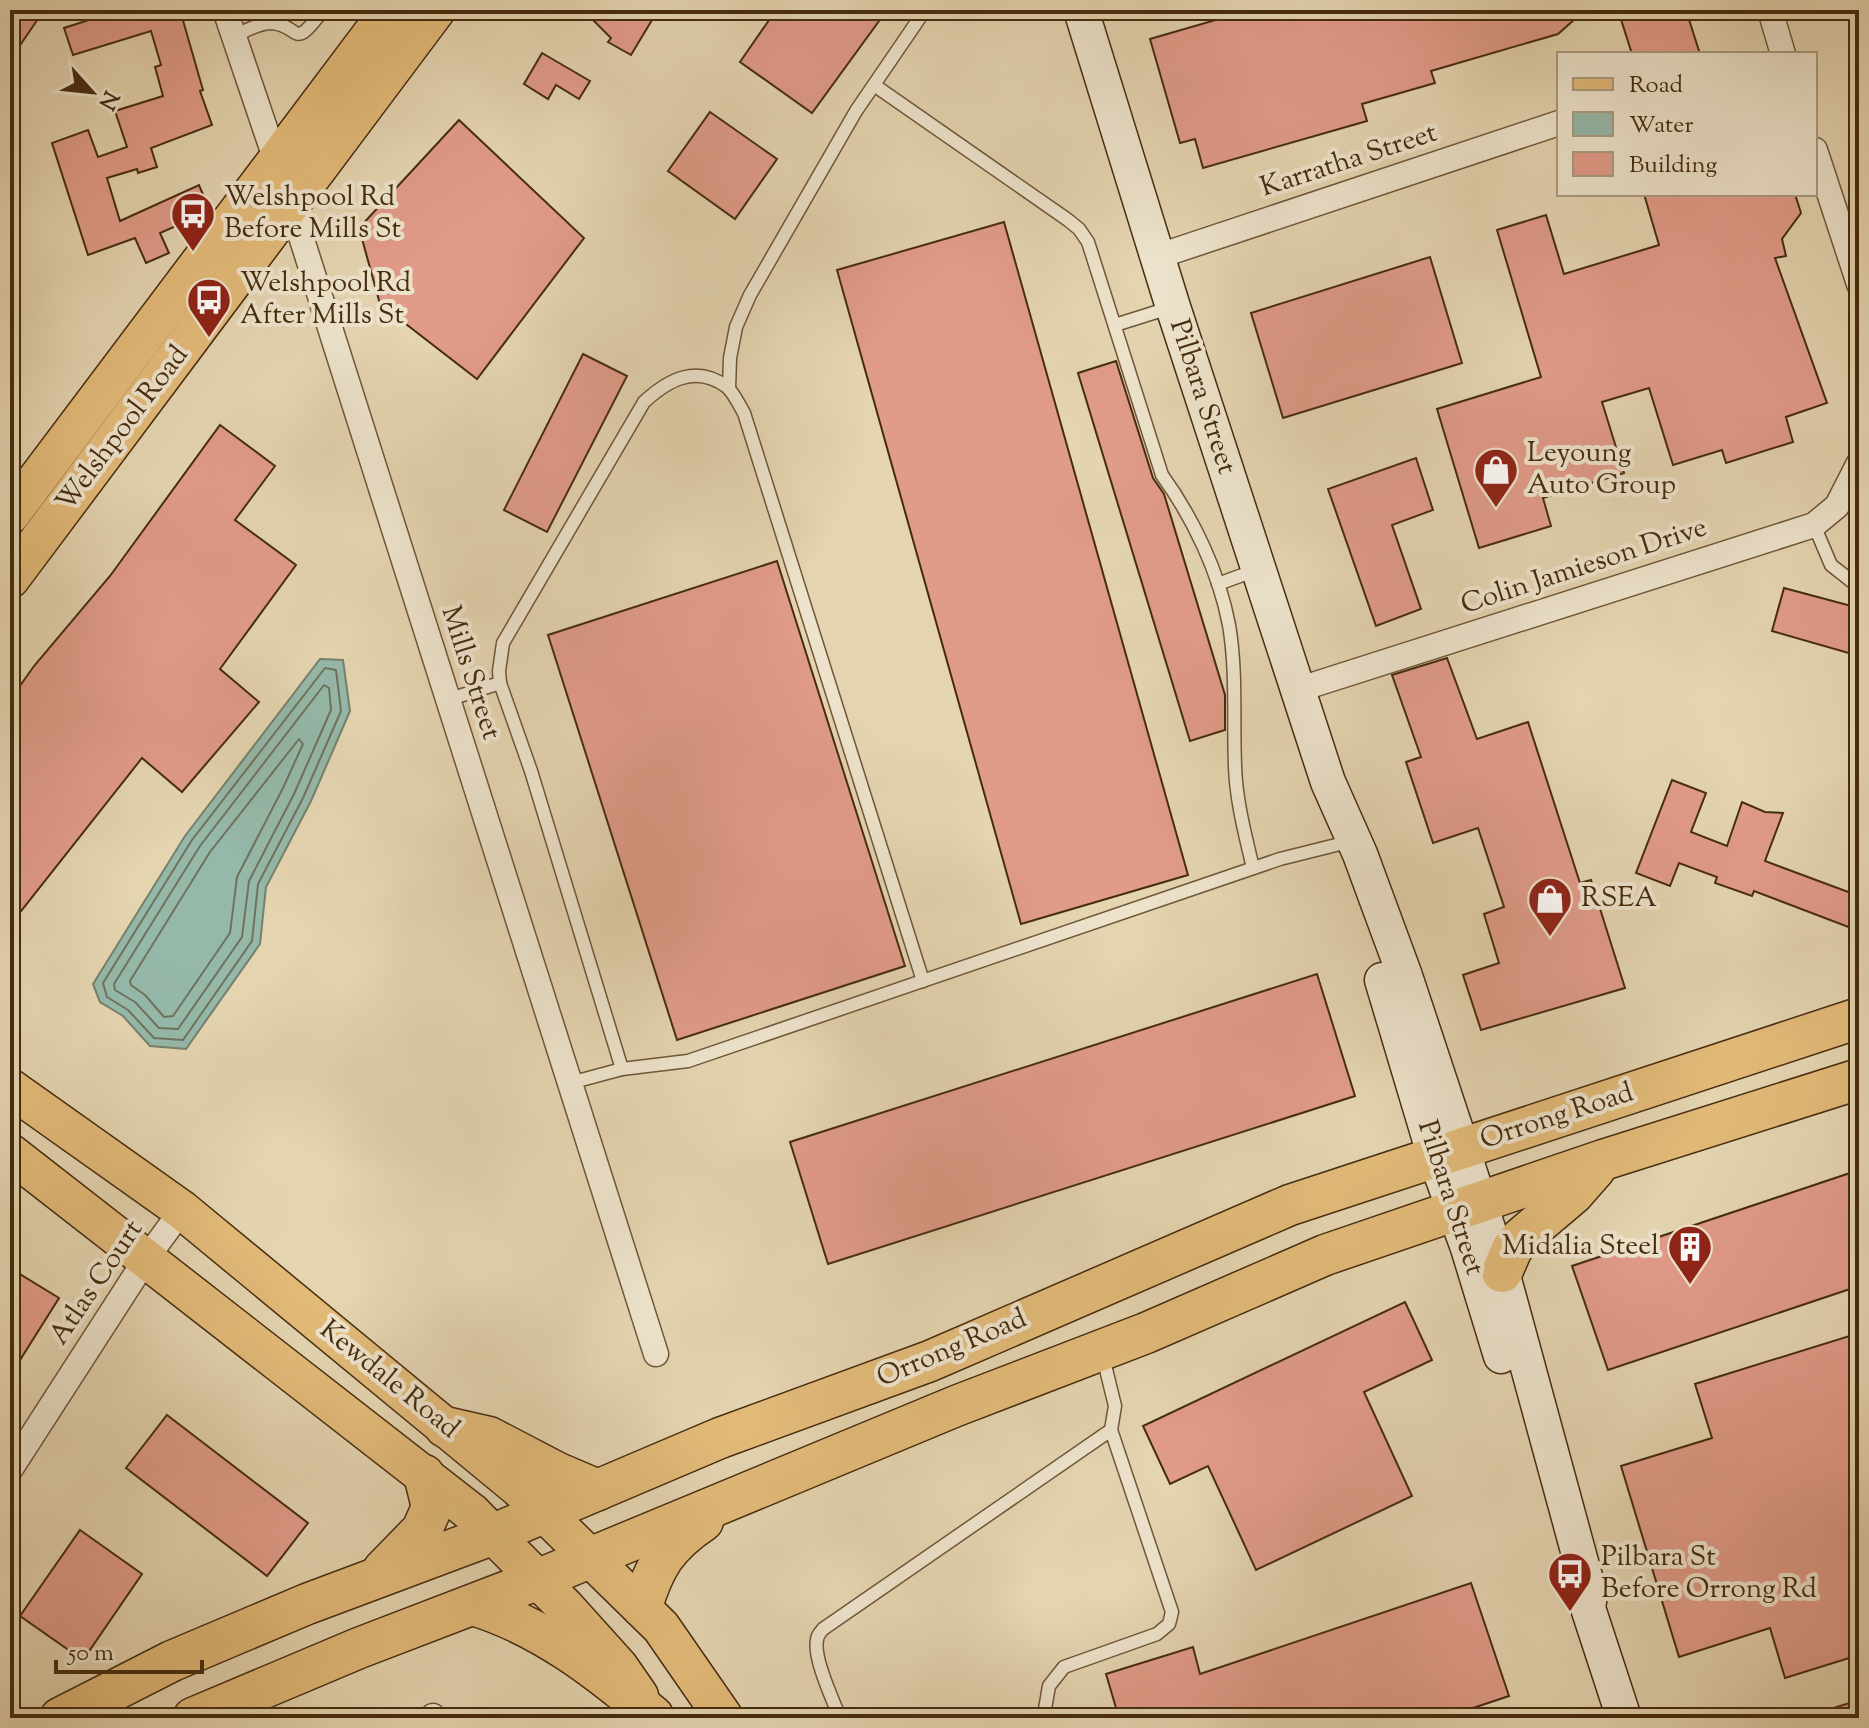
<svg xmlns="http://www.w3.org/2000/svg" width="1869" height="1728" font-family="'Sorts Mill Goudy',serif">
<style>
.water{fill:#95b8a9;stroke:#75806b;stroke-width:2}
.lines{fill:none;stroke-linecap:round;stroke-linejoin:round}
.shore{stroke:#6e725c;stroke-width:2}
.building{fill:#e19b89;stroke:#462c0f;stroke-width:2}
.service-casing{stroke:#6e5637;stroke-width:15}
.minor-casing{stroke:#6e5637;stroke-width:27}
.secondary-casing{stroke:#462c0f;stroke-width:37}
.primary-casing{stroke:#462c0f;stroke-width:41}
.trunk-casing{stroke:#462c0f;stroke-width:43}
.service{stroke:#ede3cc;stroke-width:12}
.minor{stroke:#ede3cc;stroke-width:24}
.secondary{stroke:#ede3cc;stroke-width:34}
.primary{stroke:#e2ba78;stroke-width:38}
.trunk{stroke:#e2ba78;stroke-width:40}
.labels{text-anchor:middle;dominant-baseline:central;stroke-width:8;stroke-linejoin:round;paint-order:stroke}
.street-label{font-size:28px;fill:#462c0f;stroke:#ede3cc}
.poi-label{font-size:28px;fill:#462c0f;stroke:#ede3cc;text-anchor:start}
</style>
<rect width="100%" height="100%" fill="#e4d4b0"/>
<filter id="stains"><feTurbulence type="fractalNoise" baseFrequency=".0025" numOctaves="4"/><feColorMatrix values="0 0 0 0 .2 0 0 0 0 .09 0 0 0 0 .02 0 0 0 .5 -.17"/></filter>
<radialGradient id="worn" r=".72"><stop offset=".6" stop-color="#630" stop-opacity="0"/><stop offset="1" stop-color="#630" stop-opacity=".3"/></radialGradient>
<path class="water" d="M320,659L343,660L350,711L311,801L266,887L260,944L186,1049L150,1046L123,1016L100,1002L93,984L185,836Z"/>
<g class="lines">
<g class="shore">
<path d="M325,668L336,670L341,711L303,798L258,884L252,941L183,1040L154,1038L128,1010L107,997L103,983L192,840Z"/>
<path d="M324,685L329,688L331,710L294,794L249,881L242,937L178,1029L159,1028L135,1002L115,990L114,984L200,846Z"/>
<path d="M299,739L303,744L283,788L237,877L230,933L173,1016L164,1017L145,995L131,985L130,981L210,852Z"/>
</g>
</g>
<g class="building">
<path d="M10,10H44L10,60Z"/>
<path d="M96,10H180L203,90L200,91L212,125L151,148L157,167L138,173L137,169L107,178L120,221L199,185L210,211L160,233L169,253L146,263L135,238L88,255L52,143L88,130L98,157L127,147L115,111L163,96L155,67L161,65L151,31L73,55L64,28L98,17Z"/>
<path d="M601,10H658L631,55L608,42L611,38L592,19Z"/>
<path d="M776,10H887L812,113L740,62Z"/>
<path d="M1250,10H1585L1558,34L1431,71L1435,83L1362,104L1367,121L1203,168L1195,139L1180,143L1150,39Z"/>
<path d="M1618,10H1686L1700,54H1632Z"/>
<path d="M542,53L590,81L579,99L556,85L548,99L524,84Z"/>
<path d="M710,112L777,159L735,219L668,171Z"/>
<path d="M459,120L584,238L477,379L380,304L359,228Z"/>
<path d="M1644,194H1795L1801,213L1782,239L1786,256L1775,258L1827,403L1786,417L1793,442L1726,463L1722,450L1673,465L1649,388L1602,402L1624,473L1543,498L1551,526L1479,548L1437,409L1541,377L1497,230L1546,215L1564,274L1659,245Z"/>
<path d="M1004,222L1188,875L1021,924L837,270Z"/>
<path d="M1430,257L1462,363L1283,418L1251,313Z"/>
<path d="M583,354L627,376L547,532L504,510Z"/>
<path d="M1116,361L1153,478L1164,494L1225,695V730L1190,741L1078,373Z"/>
<path d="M220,425L275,466L235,520L296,565L220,669L259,702L182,792L142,758L10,925V700L34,666L110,576Z"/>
<path d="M1416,458L1433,510L1392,525L1421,609L1376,626L1328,489Z"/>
<path d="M777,561L905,966L677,1040L548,635Z"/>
<path d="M1784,588L1859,608V656L1772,631Z"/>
<path d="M1447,658L1477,739L1528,722L1580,883L1591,880L1625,988L1481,1030L1463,975L1499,963L1484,914L1504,907L1478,828L1433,843L1406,762L1421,757L1392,675Z"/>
<path d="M1672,780L1706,793L1691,832L1727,846L1742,802L1765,812L1783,813L1765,861L1859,896V931L1754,891L1752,896L1715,883L1717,877L1679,863L1670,886L1636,873Z"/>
<path d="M1317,974L1355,1096L828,1264L790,1142Z"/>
<path d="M1859,1170V1286L1608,1370L1572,1266Z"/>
<path d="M10,1268L59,1298L10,1376Z"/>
<path d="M1405,1302L1432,1360L1364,1392L1412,1496L1256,1570L1208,1466L1170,1484L1143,1426Z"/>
<path d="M1859,1333V1655L1785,1678L1770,1628L1679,1657L1621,1466L1712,1438L1695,1384Z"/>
<path d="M167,1415L308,1523L267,1576L126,1468Z"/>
<path d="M80,1530L142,1574L83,1660L20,1616Z"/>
<path d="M1471,1583L1509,1696L1443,1718H1119L1106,1674L1193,1647L1200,1674Z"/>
<path d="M1859,1700V1718H1814V1714Z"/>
</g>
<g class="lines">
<g class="service-casing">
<g id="service">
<path d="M234,36C245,31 259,23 271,23C302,25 291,53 323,10"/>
<path d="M874,85L1068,220L1079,229L1088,242L1162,475C1193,518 1219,572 1229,625C1237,672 1233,718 1235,766C1236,800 1245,834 1253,868"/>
<path d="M1115,325L1169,308"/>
<path d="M729,389L730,358L736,327L750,295L856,111L925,10"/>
<path d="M1814,525L1831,565L1859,587"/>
<path d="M1218,584L1256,570"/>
<path d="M447,700L500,683"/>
<path d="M622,1069L531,771L500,683L499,671L503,643L644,402C668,380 696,364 727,387C734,393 739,405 744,413L923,981"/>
<path d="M570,1083L622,1069L688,1061L1280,859L1340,844"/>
<path d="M840,1718C833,1700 813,1658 817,1640C817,1635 820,1633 823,1629L1111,1430L1115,1406L1103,1357"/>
<path d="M1048,1718L1045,1709L1049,1686L1064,1667L1157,1634L1169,1624L1172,1612L1111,1430"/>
</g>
</g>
<g class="minor-casing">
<g id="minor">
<path d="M225,10L291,205L656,1354"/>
<path d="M1770,10L1783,54"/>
<path d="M1815,150L1859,284"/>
<path d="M1159,256L1559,123"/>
<path d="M1297,690L1814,525L1837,506L1859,463"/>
<path d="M10,1470L146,1259L182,1210"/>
<path d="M432,1718L433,1716"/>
</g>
</g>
<g class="secondary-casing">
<g id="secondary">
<path d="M1081,10L1173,307L1328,782L1360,854L1405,976L1462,1148L1502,1272L1590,1595L1588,1608L1624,1718"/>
<path d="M1382,980L1435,1157L1468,1248L1501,1356"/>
</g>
</g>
<g class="primary-casing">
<g id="primary">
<path d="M10,515L390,10"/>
<path d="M10,579L436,10"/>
<path d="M10,1088L182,1210L519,1488L661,1627L724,1718"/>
<path d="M10,1153L472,1513L565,1607L619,1667L639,1696"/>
</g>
</g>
<g class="trunk-casing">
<g id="trunk">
<path d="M1502,1272L1512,1249L1521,1238L1573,1194L1595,1169"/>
<path d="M445,1427L489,1437L558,1473L598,1490"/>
<path d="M383,1570L422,1530L432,1507L424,1475"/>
<path d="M473,1605C542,1626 598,1670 653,1716"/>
<path d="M642,1607C654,1566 667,1545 703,1521"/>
<path d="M60,1718L172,1661L307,1604L494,1534L720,1438L930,1361L1290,1205L1859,1018"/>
<path d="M193,1718L359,1648L539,1579L956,1406L1146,1333L1325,1255L1603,1160L1859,1079"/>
</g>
</g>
<use href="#service" class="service"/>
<use href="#minor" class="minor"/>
<use href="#secondary" class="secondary"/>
<use href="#primary" class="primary"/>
<use href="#trunk" class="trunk"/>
</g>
<defs>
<g id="bus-pin" transform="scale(2.3)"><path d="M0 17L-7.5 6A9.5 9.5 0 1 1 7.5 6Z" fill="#8f2418" stroke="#ede3cc"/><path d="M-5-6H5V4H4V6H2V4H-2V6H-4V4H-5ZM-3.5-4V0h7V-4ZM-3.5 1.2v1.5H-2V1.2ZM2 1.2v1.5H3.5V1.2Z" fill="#fff"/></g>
<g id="shop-pin" transform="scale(2.3)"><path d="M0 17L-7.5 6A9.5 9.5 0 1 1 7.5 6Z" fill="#8f2418" stroke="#ede3cc"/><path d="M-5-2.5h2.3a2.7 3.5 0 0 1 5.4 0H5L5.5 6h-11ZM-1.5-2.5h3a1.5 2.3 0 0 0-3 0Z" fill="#fff"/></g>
<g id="building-pin" transform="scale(2.3)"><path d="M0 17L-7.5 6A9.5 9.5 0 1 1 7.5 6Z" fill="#8f2418" stroke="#ede3cc"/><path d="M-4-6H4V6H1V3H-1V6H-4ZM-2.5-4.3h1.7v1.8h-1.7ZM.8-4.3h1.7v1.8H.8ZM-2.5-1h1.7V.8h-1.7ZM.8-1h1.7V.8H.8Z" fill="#fff"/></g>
</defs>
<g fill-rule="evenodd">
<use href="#bus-pin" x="193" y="214"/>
<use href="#bus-pin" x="209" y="300"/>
<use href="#shop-pin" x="1496" y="470"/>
<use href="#shop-pin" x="1550" y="899"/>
<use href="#building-pin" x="1690" y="1247"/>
<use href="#bus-pin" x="1570" y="1574"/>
</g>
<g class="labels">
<g class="street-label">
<text transform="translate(1349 161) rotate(-18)">Karratha Street</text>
<text transform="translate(1202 397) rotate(72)">Pilbara Street</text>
<text transform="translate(123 429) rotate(-53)">Welshpool Road</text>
<text transform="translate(1584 567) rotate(-18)">Colin Jamieson Drive</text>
<text transform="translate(470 673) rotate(72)">Mills Street</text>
<text transform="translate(1557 1117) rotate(-18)">Orrong Road</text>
<text transform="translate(1450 1198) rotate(72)">Pilbara Street</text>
<text transform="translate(97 1283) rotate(-56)">Atlas Court</text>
<text transform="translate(952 1349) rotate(-23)">Orrong Road</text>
<text transform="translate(389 1380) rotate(39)">Kewdale Road</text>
</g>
<g class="poi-label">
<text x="224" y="198">Welshpool Rd<tspan x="224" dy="32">Before Mills St</tspan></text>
<text x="240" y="284">Welshpool Rd<tspan x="240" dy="32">After Mills St</tspan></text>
<text x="1527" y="454">Leyoung<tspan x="1527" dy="32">Auto Group</tspan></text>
<text x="1581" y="899">RSEA</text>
<text x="1659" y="1247" text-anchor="end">Midalia Steel</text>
<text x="1601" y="1558">Pilbara St<tspan x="1601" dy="32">Before Orrong Rd</tspan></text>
</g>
</g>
<rect width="1869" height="1728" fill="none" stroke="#e4d4b0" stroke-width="40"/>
<rect x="12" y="12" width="1845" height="1704" fill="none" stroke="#462c0f" stroke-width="4"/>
<rect x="20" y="20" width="1829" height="1688" fill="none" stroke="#462c0f" stroke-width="2"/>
<rect x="1557" y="52" width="260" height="144" fill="#ede3cc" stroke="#aa9a80" stroke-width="2"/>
<rect x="1573" y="78" width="40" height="12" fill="#e2ba78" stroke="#aa9a80" stroke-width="2"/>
<text x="1629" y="92" font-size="24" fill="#462c0f">Road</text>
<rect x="1573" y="112" width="40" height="24" fill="#95b8a9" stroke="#aa9a80" stroke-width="2"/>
<text x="1629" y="132" font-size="24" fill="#462c0f">Water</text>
<rect x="1573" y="152" width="40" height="24" fill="#e19b89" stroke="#aa9a80" stroke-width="2"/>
<text x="1629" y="172" font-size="24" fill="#462c0f">Building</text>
<g transform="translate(92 92) rotate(117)" stroke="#ede3cc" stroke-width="6" paint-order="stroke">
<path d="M0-6L14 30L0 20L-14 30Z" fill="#462c0f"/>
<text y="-12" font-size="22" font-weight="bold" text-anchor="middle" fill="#462c0f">N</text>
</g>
<path d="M56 1660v12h146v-12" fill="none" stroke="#462c0f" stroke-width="4"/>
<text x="68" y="1660" font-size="24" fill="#462c0f" stroke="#ede3cc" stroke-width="6" paint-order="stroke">50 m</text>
<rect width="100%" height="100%" filter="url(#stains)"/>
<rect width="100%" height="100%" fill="url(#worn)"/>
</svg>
